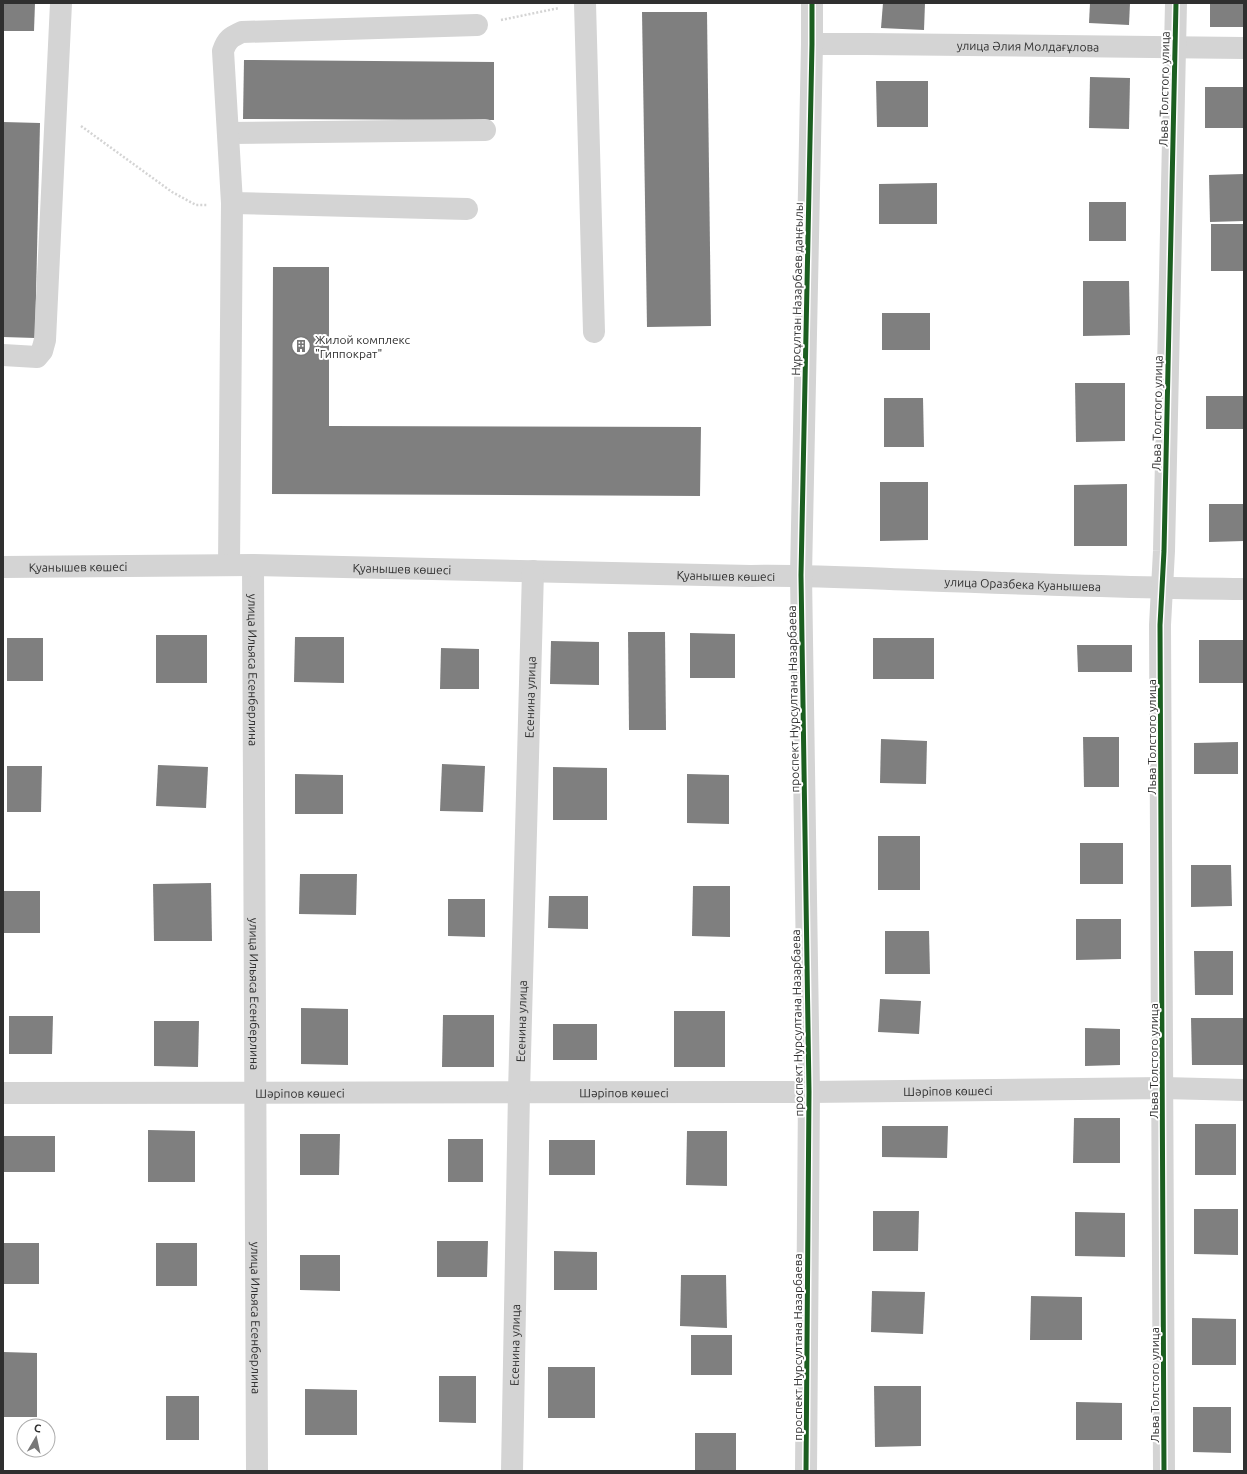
<svg xmlns="http://www.w3.org/2000/svg" width="1247" height="1474" font-family="Ubuntu,sans-serif">
<style>
.building{fill:#7f7f7f}
.lines{fill:none;stroke-linecap:round;stroke-linejoin:round}
.path{stroke:#d4d4d4;stroke-width:2.5;stroke-dasharray:2 2;stroke-linecap:butt}
.minor{stroke:#d4d4d4;stroke-width:22}
.cycleway-casing{stroke:#fff;stroke-width:8}
.cycleway{stroke:#1b5e20;stroke-width:5}
.labels{text-anchor:middle;dominant-baseline:central;stroke-width:4;stroke-linejoin:round;paint-order:stroke}
.street-label{font-size:12px;fill:#2f2f2f;stroke:#fff}
.poi-label{font-size:12px;fill:#2f2f2f;stroke:#fff;text-anchor:start}
</style>
<rect width="100%" height="100%" fill="#fff"/>
<g class="building">
<path d="M3,3H35L34,31H3Z"/>
<path d="M883,3H925L924,30L881,28Z"/>
<path d="M1090,3H1130L1129,25L1089,23Z"/>
<rect x="1210" y="3" width="34" height="24"/>
<path d="M642,12H707L711,326L647,327Z"/>
<path d="M244,60L494,62V120L243,119Z"/>
<path d="M1090,77L1130,78L1129,129L1089,128Z"/>
<path d="M876,81H928V127H877Z"/>
<rect x="1205" y="87" width="39" height="41"/>
<path d="M3,122L40,123L35,338L3,337Z"/>
<path d="M1244,174V221L1210,222L1209,175Z"/>
<path d="M937,183V224H879V184Z"/>
<rect x="1089" y="202" width="37" height="39"/>
<rect x="1211" y="224" width="33" height="47"/>
<path d="M273,267H329V426L701,427L700,496L272,494Z"/>
<path d="M1083,281H1129L1130,335L1083,336Z"/>
<rect x="882" y="313" width="48" height="37"/>
<path d="M1075,383H1125V441L1076,442Z"/>
<rect x="1206" y="396" width="38" height="33"/>
<path d="M884,398H923L924,447H884Z"/>
<path d="M880,482H928V540L880,541Z"/>
<path d="M1127,484V546H1074V485Z"/>
<path d="M1209,504H1244V541L1209,542Z"/>
<path d="M628,632H665L666,730H629Z"/>
<path d="M690,633L735,634V678H690Z"/>
<rect x="156" y="635" width="51" height="48"/>
<path d="M295,637H344V683L294,682Z"/>
<rect x="7" y="638" width="36" height="43"/>
<rect x="873" y="638" width="61" height="41"/>
<rect x="1199" y="640" width="45" height="43"/>
<path d="M551,641L599,642V685L550,684Z"/>
<path d="M1077,645H1132V672H1078Z"/>
<path d="M441,648L479,649V689H440Z"/>
<path d="M1083,737H1119V787H1084Z"/>
<path d="M881,739L927,741L926,784L880,783Z"/>
<path d="M1238,742V774H1194V743Z"/>
<path d="M442,764L485,766L483,812L440,811Z"/>
<path d="M158,765L208,767L206,808L156,806Z"/>
<path d="M7,766H42L41,812H7Z"/>
<path d="M553,767L607,768V820H553Z"/>
<path d="M295,774L343,775V814H295Z"/>
<path d="M687,774L729,775V824L687,823Z"/>
<rect x="878" y="836" width="42" height="54"/>
<rect x="1080" y="843" width="43" height="41"/>
<path d="M1191,865H1231L1232,906L1191,907Z"/>
<path d="M300,874H357L356,915L299,914Z"/>
<path d="M211,883L212,941H154L153,884Z"/>
<path d="M693,886H730V937L692,936Z"/>
<rect x="3" y="891" width="37" height="42"/>
<path d="M549,896H588V929L548,928Z"/>
<path d="M448,899H485V937L448,936Z"/>
<path d="M1076,919H1121V959L1076,960Z"/>
<path d="M885,931H929L930,974H885Z"/>
<path d="M1194,951H1233V995H1195Z"/>
<path d="M880,999L921,1001L919,1034L878,1032Z"/>
<path d="M301,1008L348,1009V1065L301,1064Z"/>
<rect x="674" y="1011" width="51" height="56"/>
<path d="M443,1015H494V1067H442Z"/>
<path d="M9,1016H53L52,1054H9Z"/>
<path d="M1191,1018H1244V1065H1192Z"/>
<path d="M154,1021H199L198,1067L154,1066Z"/>
<rect x="553" y="1024" width="44" height="36"/>
<path d="M1085,1028L1120,1029V1065L1085,1066Z"/>
<path d="M1074,1118H1120V1163H1073Z"/>
<rect x="1195" y="1124" width="41" height="51"/>
<path d="M882,1126H948L947,1158L882,1157Z"/>
<path d="M148,1130L195,1131V1182H148Z"/>
<path d="M687,1131H727V1186L686,1185Z"/>
<path d="M300,1134H340L339,1175H300Z"/>
<rect x="3" y="1136" width="52" height="36"/>
<rect x="448" y="1139" width="35" height="43"/>
<rect x="549" y="1140" width="46" height="35"/>
<path d="M1194,1209H1238V1255L1194,1254Z"/>
<path d="M873,1211H919L918,1251H873Z"/>
<path d="M1075,1212L1125,1213V1257L1075,1256Z"/>
<path d="M437,1241H488L487,1277H437Z"/>
<rect x="3" y="1243" width="36" height="41"/>
<rect x="156" y="1243" width="41" height="43"/>
<path d="M554,1251L597,1252V1290H554Z"/>
<path d="M300,1255H340V1291L300,1290Z"/>
<path d="M681,1275H726L727,1328L680,1326Z"/>
<path d="M872,1291L925,1292L923,1334L871,1332Z"/>
<path d="M1031,1296L1082,1297V1340H1030Z"/>
<path d="M1192,1318L1236,1319V1365H1192Z"/>
<rect x="691" y="1335" width="41" height="40"/>
<path d="M3,1352L37,1353V1417H3Z"/>
<rect x="548" y="1367" width="47" height="51"/>
<path d="M439,1376H476V1423L439,1422Z"/>
<path d="M874,1386H921V1446L875,1447Z"/>
<path d="M305,1389L357,1390V1435H305Z"/>
<rect x="166" y="1396" width="33" height="44"/>
<path d="M1076,1402L1122,1403V1440H1076Z"/>
<path d="M1193,1407H1231V1453L1193,1452Z"/>
<rect x="695" y="1433" width="41" height="38"/>
</g>
<g class="lines">
<g class="path">
<path d="M501,20L559,8"/>
<path d="M81,126L172,192L196,205H207"/>
</g>
<g class="minor">
<path d="M585,3L594,332"/>
<path id="s1" d="M812,44H866L1244,48"/>
<path d="M228,133L485,130"/>
<path d="M232,203L467,209"/>
<path d="M3,355L37,357L42,351L45,340L61,3"/>
<path d="M229,565L232,203L223,51C227,39 231,37 242,32L477,25"/>
<path id="s2" d="M253,565L257,1471"/>
<path id="s3" d="M3,567L253,565L751,576C806,575 862,578 917,580C1026,584 1135,588 1244,589"/>
<path id="s4" d="M3,1093L809,1092L1163,1088L1244,1090"/>
<path id="s5" d="M512,1471L519,1092L533,571"/>
<path d="M806,1471L809,1092L801,575L812,44V3"/>
<path d="M1164,1471L1160,625L1164,551L1176,3"/>
</g>
<g class="cycleway-casing">
<g id="cycleway">
<path d="M806,1471L809,1092L801,575L812,44V3"/>
<path d="M1164,1471L1160,625L1164,551L1176,3"/>
</g>
</g>
<use href="#cycleway" class="cycleway"/>
</g>
<defs>
<g id="building-ring" transform="scale(1)"><circle r="9.5" fill="#fff" stroke="#787878" stroke-width="1.5"/><path d="M-4-6H4V6H1V3H-1V6H-4ZM-2.5-4.3h1.7v1.8h-1.7ZM.8-4.3h1.7v1.8H.8ZM-2.5-1h1.7V.8h-1.7ZM.8-1h1.7V.8H.8Z" fill="#787878"/></g>
</defs>
<g fill-rule="evenodd">
<use href="#building-ring" x="301" y="346"/>
</g>
<g class="labels">
<g class="street-label">
<text stroke="none"><textPath href="#s1" startOffset="216">улица Әлия Молдағұлова</textPath></text>
<text transform="translate(1164 89) rotate(-89)">Льва Толстого улица</text>
<text transform="translate(797 289) rotate(-89)">Нұрсұлтан Назарбаев даңғылы</text>
<text transform="translate(1157 413) rotate(-89)">Льва Толстого улица</text>
<text stroke="none"><textPath href="#s3" startOffset="75">Қуанышев көшесі</textPath></text>
<text stroke="none"><textPath href="#s3" startOffset="399">Қуанышев көшесі</textPath></text>
<text stroke="none"><textPath href="#s3" startOffset="723">Қуанышев көшесі</textPath></text>
<text stroke="none"><textPath href="#s3" startOffset="1020">улица Оразбека Куанышева</textPath></text>
<text stroke="none"><textPath href="#s2" startOffset="105">улица Ильяса Есенберлина</textPath></text>
<text stroke="none"><textPath href="#s5" startOffset="774">Есенина улица</textPath></text>
<text transform="translate(793 699) rotate(-91)">проспект Нурсултана Назарбаева</text>
<text transform="translate(1151 737) rotate(-90)">Льва Толстого улица</text>
<text stroke="none"><textPath href="#s2" startOffset="429">улица Ильяса Есенберлина</textPath></text>
<text stroke="none"><textPath href="#s5" startOffset="450">Есенина улица</textPath></text>
<text transform="translate(797 1023) rotate(-91)">проспект Нурсултана Назарбаева</text>
<text transform="translate(1153 1061) rotate(-90)">Льва Толстого улица</text>
<text stroke="none"><textPath href="#s4" startOffset="945">Шәріпов көшесі</textPath></text>
<text stroke="none"><textPath href="#s4" startOffset="621">Шәріпов көшесі</textPath></text>
<text stroke="none"><textPath href="#s4" startOffset="297">Шәріпов көшесі</textPath></text>
<text stroke="none"><textPath href="#s2" startOffset="753">улица Ильяса Есенберлина</textPath></text>
<text stroke="none"><textPath href="#s5" startOffset="126">Есенина улица</textPath></text>
<text transform="translate(797 1347) rotate(-90)">проспект Нурсултана Назарбаева</text>
<text transform="translate(1154 1385) rotate(-90)">Льва Толстого улица</text>
</g>
<g class="poi-label">
<text x="315" y="339">Жилой комплекс<tspan x="315" dy="14">"Гиппократ"</tspan></text>
</g>
</g>
<rect width="1247" height="1474" fill="none" stroke="#2f2f2f" stroke-width="8"/>
<g transform="translate(36 1438) rotate(9)"><circle r="19" fill="#ffffff" stroke="#acacac"/>
<path d="M0-3L7 15L0 10L-7 15Z" fill="#787878"/>
<text y="-6" font-size="11" font-weight="bold" text-anchor="middle" fill="#2f2f2f">С</text>
</g>
</svg>
